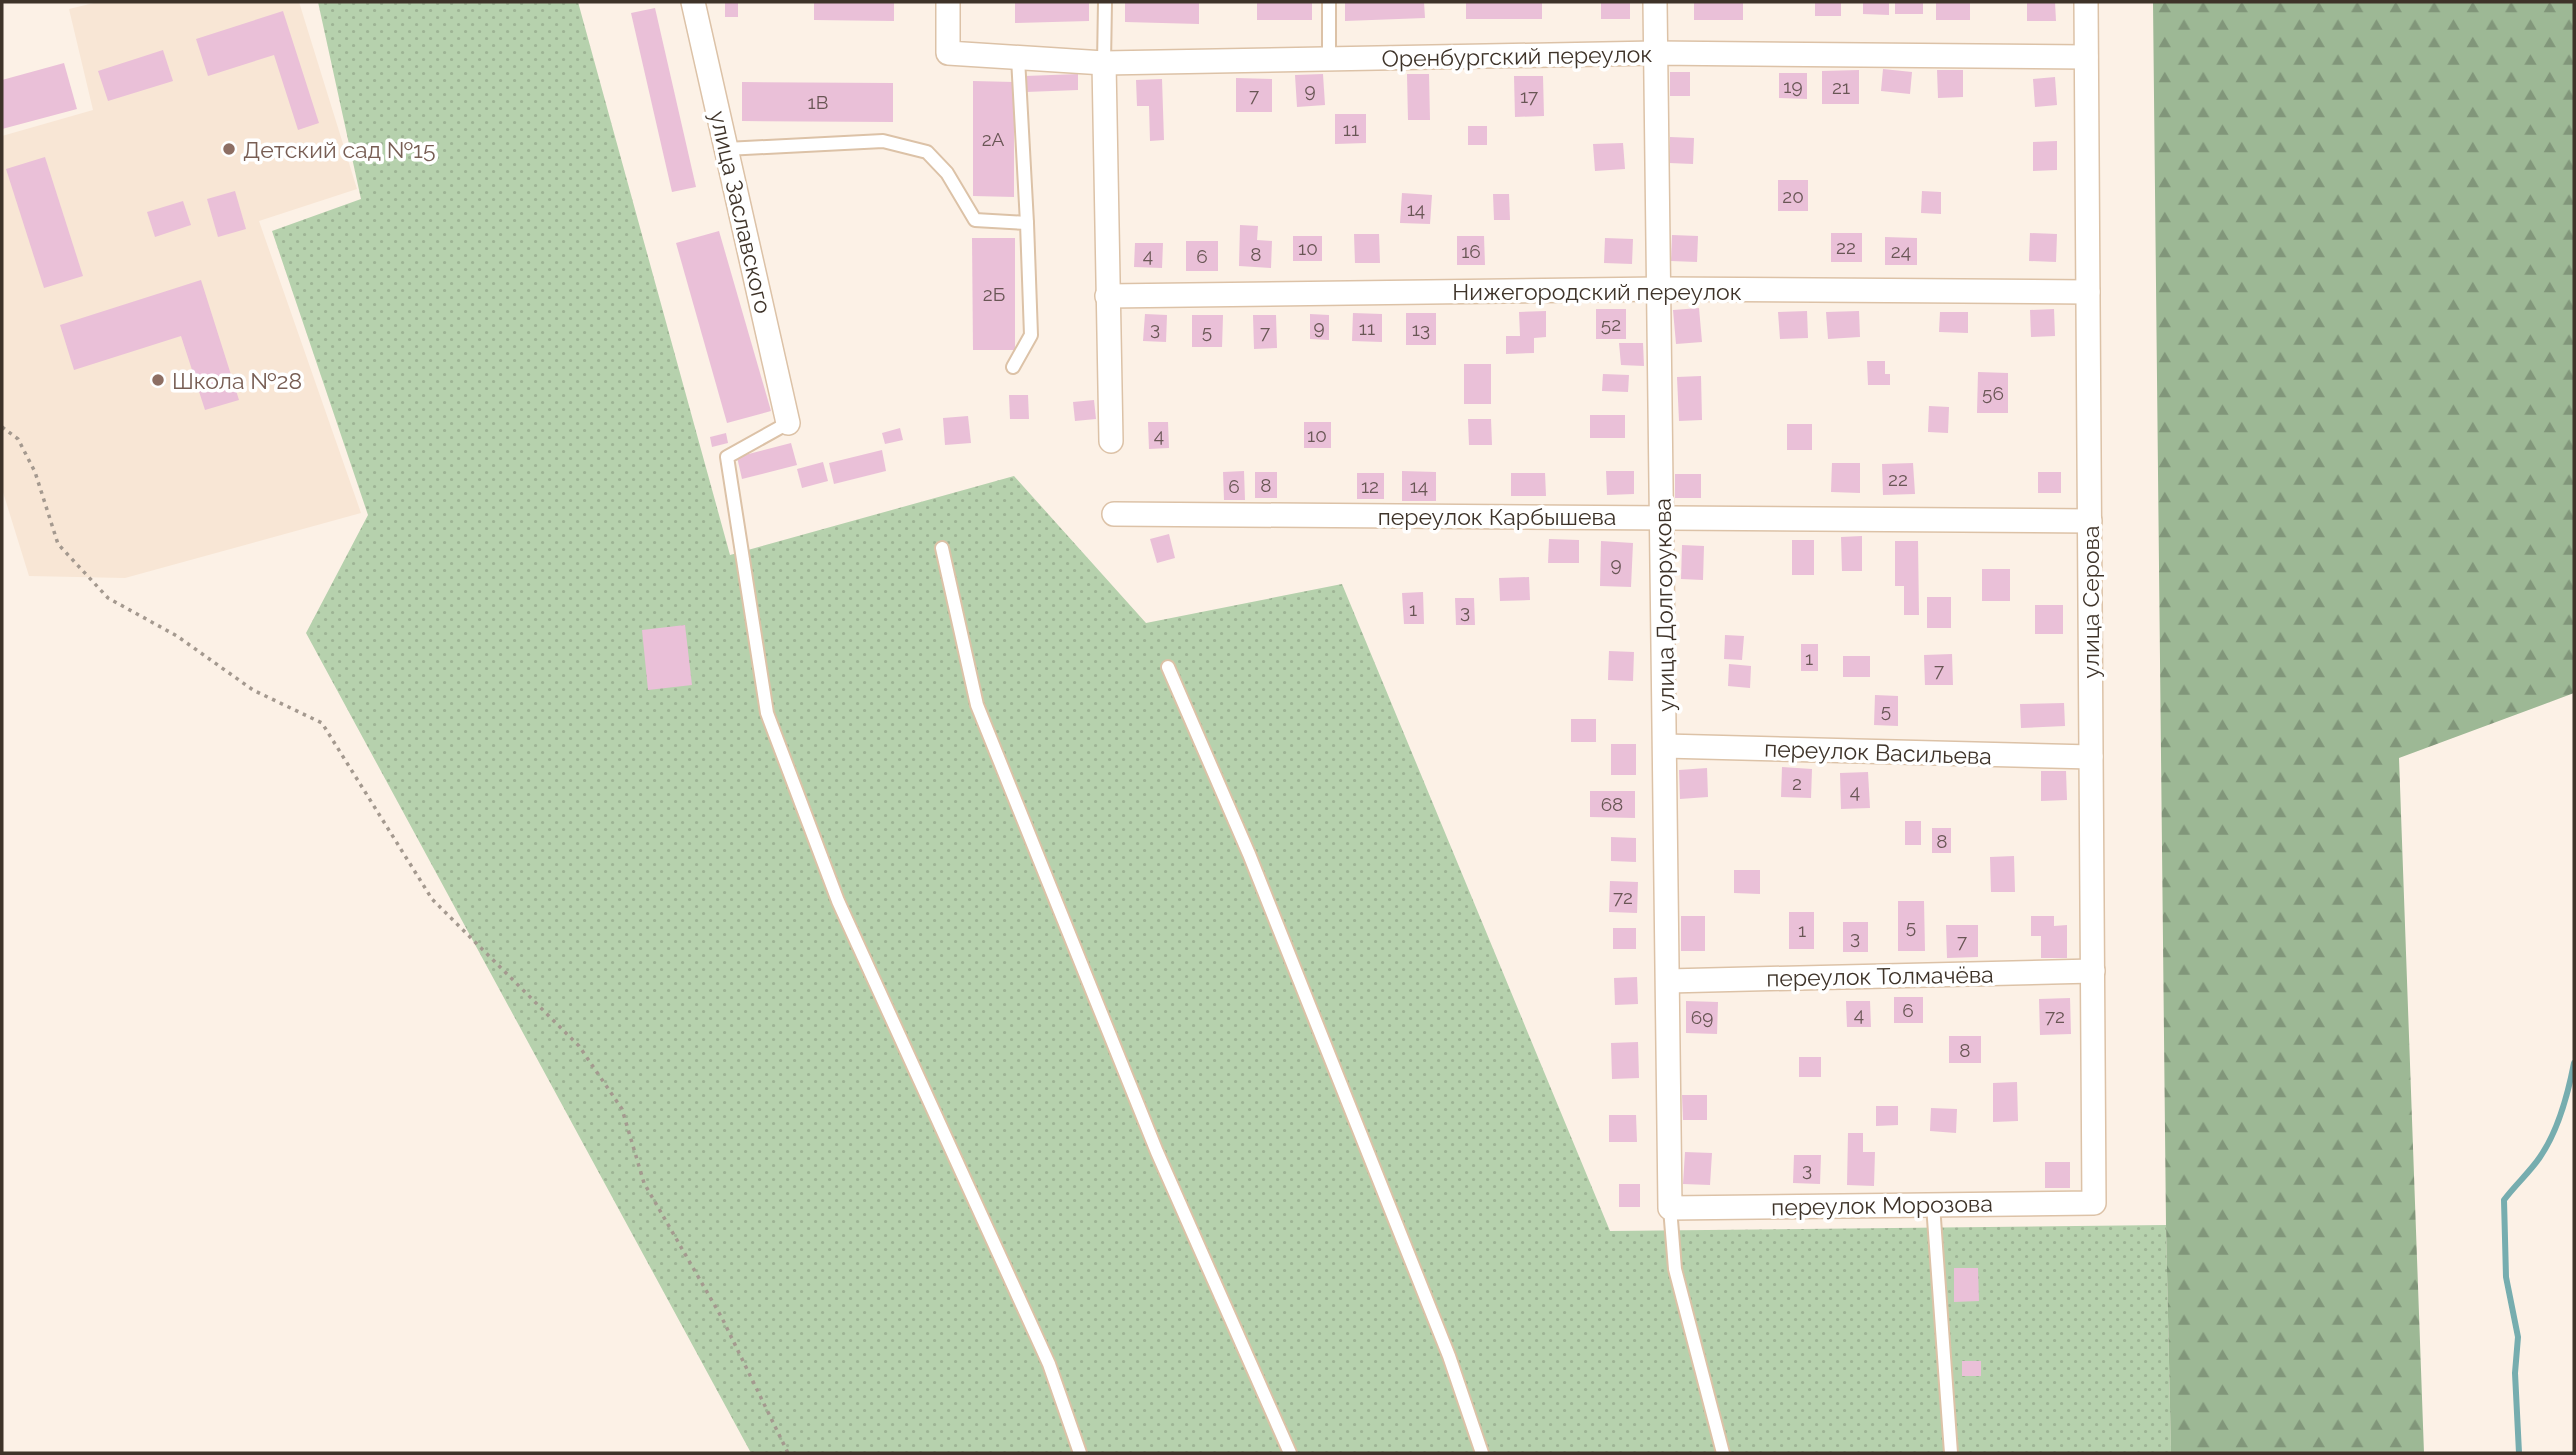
<svg xmlns="http://www.w3.org/2000/svg" width="2576" height="1455" font-family="Raleway,sans-serif">
<style>
.education{fill:#f8e6d5}
.grass{fill:url(#grass-dots)}
.forest{fill:url(#forest-firs)}
.lines{fill:none;stroke-linecap:round;stroke-linejoin:round}
.stream{stroke:#76adaf;stroke-width:6}
.building{fill:#eac0d8}
.lane-casing{stroke:#dcc2a7;stroke-width:16}
.street-casing{stroke:#dcc2a7;stroke-width:26}
.path{stroke:#a4998f;stroke-width:3.5;stroke-dasharray:3.5 5;stroke-linecap:butt}
.lane{stroke:#fff;stroke-width:12}
.street{stroke:#fff;stroke-width:23}
.education-dot{fill:#8d6e63;stroke:#fff;stroke-width:2.5}
.labels{text-anchor:middle;dominant-baseline:central;stroke-width:7;stroke-linejoin:round;paint-order:stroke}
.number-label{font-size:19px;fill:#695655}
.street-label{font-size:23px;fill:#3e3329;stroke:#fff}
.education-label{font-size:23px;fill:#785e54;stroke:#fff;text-anchor:start}
</style>
<defs>
<pattern id="grass-dots" width="8" height="8" patternUnits="userSpaceOnUse" patternTransform="scale(1.75)"><rect width="8" height="8" fill="#b6d1ad"/><path d="M2 2h.1M6 6h.1" fill="none" stroke="#9eb495" stroke-width="1.8" stroke-linecap="round"/></pattern>
<pattern id="forest-firs" width="22" height="20" patternUnits="userSpaceOnUse" patternTransform="scale(1.75)"><rect width="22" height="20" fill="#9db895"/><path d="M5 1l3.5 6h-7zM16 11l3.5 6h-7z" fill="#81967a"/></pattern>
</defs>
<rect width="100%" height="100%" fill="#fcf1e6"/>
<path class="education" d="M98,2H299L357,189L259,221L361,513L125,578L29,576L2,489V136L93,110L69,9Z"/>
<path class="grass" d="M318,2H578L730,555L1014,476L1146,623L1342,584L1610,1231L2166,1225L2171,1453H751L306,633L368,515L272,231L361,199Z"/>
<path class="forest" d="M2153,2H2574V693L2399,758L2424,1453H2171L2166,1225Z"/>
<g class="lines">
<path class="stream" d="M2519,1453L2515,1373L2518,1337L2506,1277L2504,1200C2515,1185 2530,1172 2540,1157C2558,1131 2568,1094 2574,1063"/>
</g>
<g class="building">
<rect x="725" y="2" width="13" height="15"/>
<path d="M814,2H894V21L814,20Z"/>
<path d="M1015,2H1089V21L1015,23Z"/>
<path d="M1125,2H1199V24L1125,22Z"/>
<rect x="1257" y="2" width="55" height="18"/>
<path d="M1345,2H1424L1425,18L1345,21Z"/>
<rect x="1466" y="2" width="76" height="17"/>
<rect x="1601" y="2" width="29" height="17"/>
<rect x="1694" y="2" width="49" height="18"/>
<rect x="1815" y="2" width="26" height="14"/>
<path d="M1863,2H1889V15L1863,14Z"/>
<rect x="1895" y="2" width="28" height="12"/>
<rect x="1936" y="2" width="34" height="18"/>
<path d="M2027,2H2055L2056,21H2027Z"/>
<path d="M655,8L696,187L672,192L631,13Z"/>
<path d="M283,11L319,123L298,130L274,55L208,76L196,39Z"/>
<path d="M163,50L173,81L108,101L98,71Z"/>
<path d="M64,63L77,109L2,129V80Z"/>
<path d="M1883,69L1912,72L1910,94L1881,91Z"/>
<path d="M1859,70V104H1822V71Z"/>
<path d="M1937,70H1963V97L1938,98Z"/>
<rect x="1670" y="72" width="20" height="24"/>
<path d="M1779,73H1807V99L1779,98Z"/>
<path d="M1078,74V90L1026,92L1025,76Z"/>
<path d="M1323,74L1325,105L1297,107L1295,75Z"/>
<path d="M1407,74H1429L1430,120H1408Z"/>
<path d="M1514,76H1543L1544,116L1515,117Z"/>
<path d="M2055,77L2057,105L2035,107L2033,79Z"/>
<path d="M1236,78L1272,79V112H1236Z"/>
<path d="M1162,79L1164,140L1150,141L1149,106H1137L1136,80Z"/>
<path d="M973,81L1014,82V197L973,196Z"/>
<path d="M742,82L893,83V122L742,121Z"/>
<path d="M1335,114H1366V143L1335,144Z"/>
<rect x="1468" y="126" width="19" height="19"/>
<path d="M1670,137L1694,138L1693,164L1669,163Z"/>
<path d="M2057,141V170L2033,171V142Z"/>
<path d="M1623,143L1625,169L1595,171L1593,144Z"/>
<path d="M45,157L83,276L44,288L6,169Z"/>
<rect x="1778" y="180" width="30" height="31"/>
<path d="M235,191L246,229L218,237L207,199Z"/>
<path d="M1922,191L1941,192V214L1921,213Z"/>
<path d="M1402,193L1432,195L1430,224L1400,223Z"/>
<path d="M1493,194H1509L1510,220H1494Z"/>
<path d="M183,201L191,225L155,237L147,212Z"/>
<path d="M1240,225L1258,226L1257,240L1272,241L1271,268L1239,266Z"/>
<path d="M719,231L771,411L727,423L676,243Z"/>
<rect x="1831" y="233" width="31" height="29"/>
<path d="M2030,233L2057,234L2056,262L2029,261Z"/>
<path d="M1354,234H1379L1380,263H1355Z"/>
<path d="M1672,235L1698,236L1697,262L1671,261Z"/>
<rect x="1293" y="236" width="29" height="25"/>
<path d="M1457,236H1484L1485,265H1457Z"/>
<path d="M1885,237L1917,238V265H1885Z"/>
<path d="M972,238H1015V350H973Z"/>
<path d="M1605,238L1633,239L1632,264L1604,263Z"/>
<rect x="1186" y="241" width="32" height="30"/>
<path d="M1135,243H1163L1162,268L1134,267Z"/>
<path d="M201,280L239,400L205,410L181,336L74,370L60,325Z"/>
<path d="M1699,308L1702,342L1676,344L1673,310Z"/>
<rect x="1596" y="309" width="30" height="30"/>
<path d="M2054,309L2055,336L2031,337L2030,310Z"/>
<path d="M1546,311V337L1534,338V353L1506,354V336H1520L1519,312Z"/>
<path d="M1807,311L1808,338L1780,339L1778,312Z"/>
<path d="M1859,311L1860,337L1828,339L1826,312Z"/>
<path d="M1940,312H1968V333L1939,332Z"/>
<path d="M1353,313L1382,314V342L1352,341Z"/>
<rect x="1406" y="313" width="30" height="32"/>
<path d="M1145,314L1167,315L1166,342L1143,341Z"/>
<path d="M1310,314L1329,315V340L1310,339Z"/>
<path d="M1192,315H1223L1222,347H1192Z"/>
<path d="M1253,315H1276L1277,348L1254,349Z"/>
<path d="M1619,343H1643L1644,366L1621,365Z"/>
<path d="M1867,361H1885V374H1890V385H1868Z"/>
<rect x="1464" y="364" width="27" height="40"/>
<path d="M1978,372L2008,373V413H1977Z"/>
<path d="M1603,374L1629,375L1628,392L1602,391Z"/>
<path d="M1701,376L1702,420L1679,421L1677,377Z"/>
<path d="M1009,395H1028L1029,419H1010Z"/>
<path d="M1094,400L1096,419L1075,421L1073,402Z"/>
<path d="M1929,406L1949,407L1948,433L1928,432Z"/>
<rect x="1590" y="415" width="35" height="23"/>
<path d="M968,416L971,443L945,445L943,418Z"/>
<path d="M1468,419H1491L1492,445H1469Z"/>
<path d="M1148,422H1168L1169,448L1149,449Z"/>
<rect x="1304" y="422" width="27" height="26"/>
<rect x="1787" y="424" width="25" height="26"/>
<path d="M900,428L903,440L885,444L882,433Z"/>
<path d="M726,433L728,443L712,447L710,437Z"/>
<path d="M791,443L797,465L742,479L737,457Z"/>
<path d="M882,450L886,471L834,484L829,463Z"/>
<path d="M823,462L828,481L802,488L797,469Z"/>
<path d="M1832,463H1860V493L1831,492Z"/>
<path d="M1913,463L1915,494L1883,495L1882,464Z"/>
<path d="M1244,471L1245,500H1224L1223,472Z"/>
<path d="M1402,471L1436,472V501H1402Z"/>
<path d="M1606,471H1634V494L1607,495Z"/>
<rect x="1255" y="472" width="22" height="26"/>
<rect x="2038" y="472" width="23" height="21"/>
<rect x="1357" y="473" width="27" height="26"/>
<path d="M1511,473H1545L1546,496H1511Z"/>
<rect x="1675" y="474" width="26" height="24"/>
<path d="M1169,534L1175,558L1157,563L1150,539Z"/>
<path d="M1862,536V571H1842L1841,537Z"/>
<path d="M1549,539L1579,540V563H1548Z"/>
<rect x="1792" y="540" width="22" height="35"/>
<path d="M1601,541L1633,543L1631,587L1600,586Z"/>
<path d="M1895,541H1918L1919,615H1904V586H1895Z"/>
<path d="M1682,545L1704,546L1703,580L1681,579Z"/>
<rect x="1982" y="569" width="28" height="32"/>
<path d="M1529,577L1530,600L1500,601L1499,578Z"/>
<path d="M1423,592L1424,624H1404L1402,593Z"/>
<rect x="1927" y="597" width="24" height="31"/>
<path d="M1455,598H1474L1475,625H1456Z"/>
<rect x="2035" y="605" width="28" height="29"/>
<path d="M685,625L692,685L648,690L642,630Z"/>
<path d="M1725,635L1744,636L1742,660L1724,659Z"/>
<rect x="1801" y="644" width="17" height="27"/>
<path d="M1609,651L1634,652L1633,681L1608,680Z"/>
<path d="M1952,654L1953,685H1925L1924,655Z"/>
<rect x="1843" y="656" width="27" height="21"/>
<path d="M1729,664L1751,666L1750,688L1728,686Z"/>
<path d="M1875,695L1898,696V726L1874,725Z"/>
<path d="M2064,703L2065,726L2021,728L2020,704Z"/>
<rect x="1571" y="719" width="25" height="23"/>
<rect x="1611" y="744" width="25" height="31"/>
<path d="M1782,767L1812,769L1811,798L1781,797Z"/>
<path d="M1707,768L1708,797L1680,799L1679,770Z"/>
<path d="M2041,771H2066L2067,800L2041,801Z"/>
<path d="M1868,772L1870,808L1841,809L1840,773Z"/>
<path d="M1590,791H1635V818L1590,817Z"/>
<rect x="1905" y="821" width="16" height="24"/>
<rect x="1932" y="828" width="19" height="25"/>
<path d="M1611,837L1636,838V862L1611,861Z"/>
<path d="M2014,856L2015,892H1991L1990,857Z"/>
<path d="M1734,870H1760V894L1734,893Z"/>
<path d="M1610,881L1638,882L1637,913L1609,912Z"/>
<path d="M1898,901H1924L1925,951H1898Z"/>
<rect x="1789" y="912" width="25" height="37"/>
<rect x="1681" y="916" width="24" height="35"/>
<path d="M2031,916H2054V926L2067,925V958H2041V936H2031Z"/>
<rect x="1843" y="922" width="25" height="30"/>
<path d="M1946,925H1978V957L1947,958Z"/>
<rect x="1613" y="928" width="23" height="21"/>
<path d="M1637,977L1638,1004L1615,1005L1614,978Z"/>
<rect x="1894" y="997" width="29" height="26"/>
<path d="M2070,998L2071,1034L2040,1035L2039,999Z"/>
<path d="M1686,1001L1718,1002L1717,1034L1686,1033Z"/>
<path d="M1846,1001H1870L1871,1027H1847Z"/>
<rect x="1949" y="1036" width="32" height="27"/>
<path d="M1638,1042L1639,1078L1612,1079L1611,1043Z"/>
<rect x="1799" y="1057" width="22" height="20"/>
<path d="M2017,1082L2018,1121L1993,1122V1083Z"/>
<path d="M1682,1095H1707V1120H1683Z"/>
<path d="M1876,1106H1898V1125L1876,1126Z"/>
<path d="M1931,1108L1957,1109L1956,1133L1930,1131Z"/>
<path d="M1609,1115H1636L1637,1142H1609Z"/>
<path d="M1848,1133H1863V1152H1875L1874,1186L1847,1185Z"/>
<path d="M1685,1152L1712,1153L1710,1185L1683,1184Z"/>
<path d="M1794,1155H1821L1820,1184L1793,1183Z"/>
<rect x="2045" y="1162" width="25" height="26"/>
<rect x="1619" y="1184" width="21" height="23"/>
<path d="M1954,1268H1978L1979,1301L1954,1302Z"/>
<rect x="1962" y="1361" width="19" height="15"/>
</g>
<g class="lines">
<g class="lane-casing">
<g id="lane">
<path d="M1018,58L1027,223"/>
<path d="M1329,59V2"/>
<path d="M1104,63L1105,2"/>
<path d="M726,149L883,141L927,152L947,173L975,220L1027,223L1031,335L1013,367"/>
<path d="M788,423L727,457L767,713L838,901L1049,1364L1080,1453"/>
<path d="M942,548L977,705L1157,1152L1290,1453"/>
<path d="M1168,667L1249,854L1449,1356L1482,1453"/>
<path d="M1933,1205L1951,1453"/>
<path d="M1670,1208L1675,1269L1723,1453"/>
</g>
</g>
<g class="street-casing">
<g id="street">
<path d="M693,2L788,423"/>
<path d="M948,2V53L1104,63L1655,53L2086,57"/>
<path d="M1655,2L1670,1208L2094,1203L2086,2"/>
<path d="M1104,63L1111,441"/>
<path d="M1107,296L1660,289L2088,292"/>
<path d="M1114,514L2090,521"/>
<path d="M1665,746L2091,757"/>
<path d="M1668,981L2093,971"/>
</g>
</g>
<path class="path" d="M2,427L18,439L35,472L58,544L108,598L177,636L253,690L322,723L432,899L579,1046L622,1109L644,1183L722,1318L788,1453"/>
<use href="#lane" class="lane"/>
<use href="#street" class="street"/>
</g>
<g class="education-dot">
<circle cx="229" cy="149" r="7"/>
<circle cx="158" cy="380" r="7"/>
</g>
<g class="labels">
<g class="number-label">
<text x="1793" y="86">19</text>
<text x="1841" y="87">21</text>
<text x="1310" y="90">9</text>
<text x="1254" y="95">7</text>
<text x="1529" y="96">17</text>
<text x="818" y="102">1В</text>
<text x="1351" y="129">11</text>
<text x="993" y="139">2А</text>
<text x="1793" y="196">20</text>
<text x="1416" y="209">14</text>
<text x="1846" y="247">22</text>
<text x="1308" y="248">10</text>
<text x="1471" y="251">16</text>
<text x="1901" y="251">24</text>
<text x="1256" y="254">8</text>
<text x="1148" y="255">4</text>
<text x="1202" y="256">6</text>
<text x="994" y="294">2Б</text>
<text x="1611" y="324">52</text>
<text x="1319" y="327">9</text>
<text x="1155" y="328">3</text>
<text x="1367" y="328">11</text>
<text x="1421" y="329">13</text>
<text x="1207" y="331">5</text>
<text x="1265" y="332">7</text>
<text x="1993" y="393">56</text>
<text x="1159" y="435">4</text>
<text x="1317" y="435">10</text>
<text x="1898" y="479">22</text>
<text x="1266" y="485">8</text>
<text x="1234" y="486">6</text>
<text x="1370" y="486">12</text>
<text x="1419" y="486">14</text>
<text x="1616" y="564">9</text>
<text x="1413" y="609">1</text>
<text x="1465" y="611">3</text>
<text x="1809" y="658">1</text>
<text x="1939" y="670">7</text>
<text x="1886" y="710">5</text>
<text x="1797" y="783">2</text>
<text x="1855" y="791">4</text>
<text x="1612" y="804">68</text>
<text x="1942" y="841">8</text>
<text x="1623" y="897">72</text>
<text x="1911" y="926">5</text>
<text x="1802" y="930">1</text>
<text x="1855" y="937">3</text>
<text x="1962" y="941">7</text>
<text x="1908" y="1010">6</text>
<text x="1859" y="1014">4</text>
<text x="2055" y="1016">72</text>
<text x="1702" y="1017">69</text>
<text x="1965" y="1050">8</text>
<text x="1807" y="1169">3</text>
</g>
<g class="street-label">
<text transform="translate(1517 56) rotate(-1)">Оренбургский переулок</text>
<text transform="translate(741 212) rotate(77)">улица Заславского</text>
<text x="1597" y="291">Нижегородский переулок</text>
<text x="1497" y="516">переулок Карбышева</text>
<text transform="translate(2090 602) rotate(-90)">улица Серова</text>
<text transform="translate(1664 605) rotate(-91)">улица Долгорукова</text>
<text transform="translate(1878 752) rotate(2)">переулок Васильева</text>
<text transform="translate(1880 976) rotate(-1)">переулок Толмачёва</text>
<text transform="translate(1882 1205) rotate(-1)">переулок Морозова</text>
</g>
<g class="education-label">
<text x="243" y="149">Детский сад №15</text>
<text x="172" y="380">Школа №28</text>
</g>
</g>
<rect width="2576" height="1455" fill="none" stroke="#3e3329" stroke-width="7"/>
</svg>
